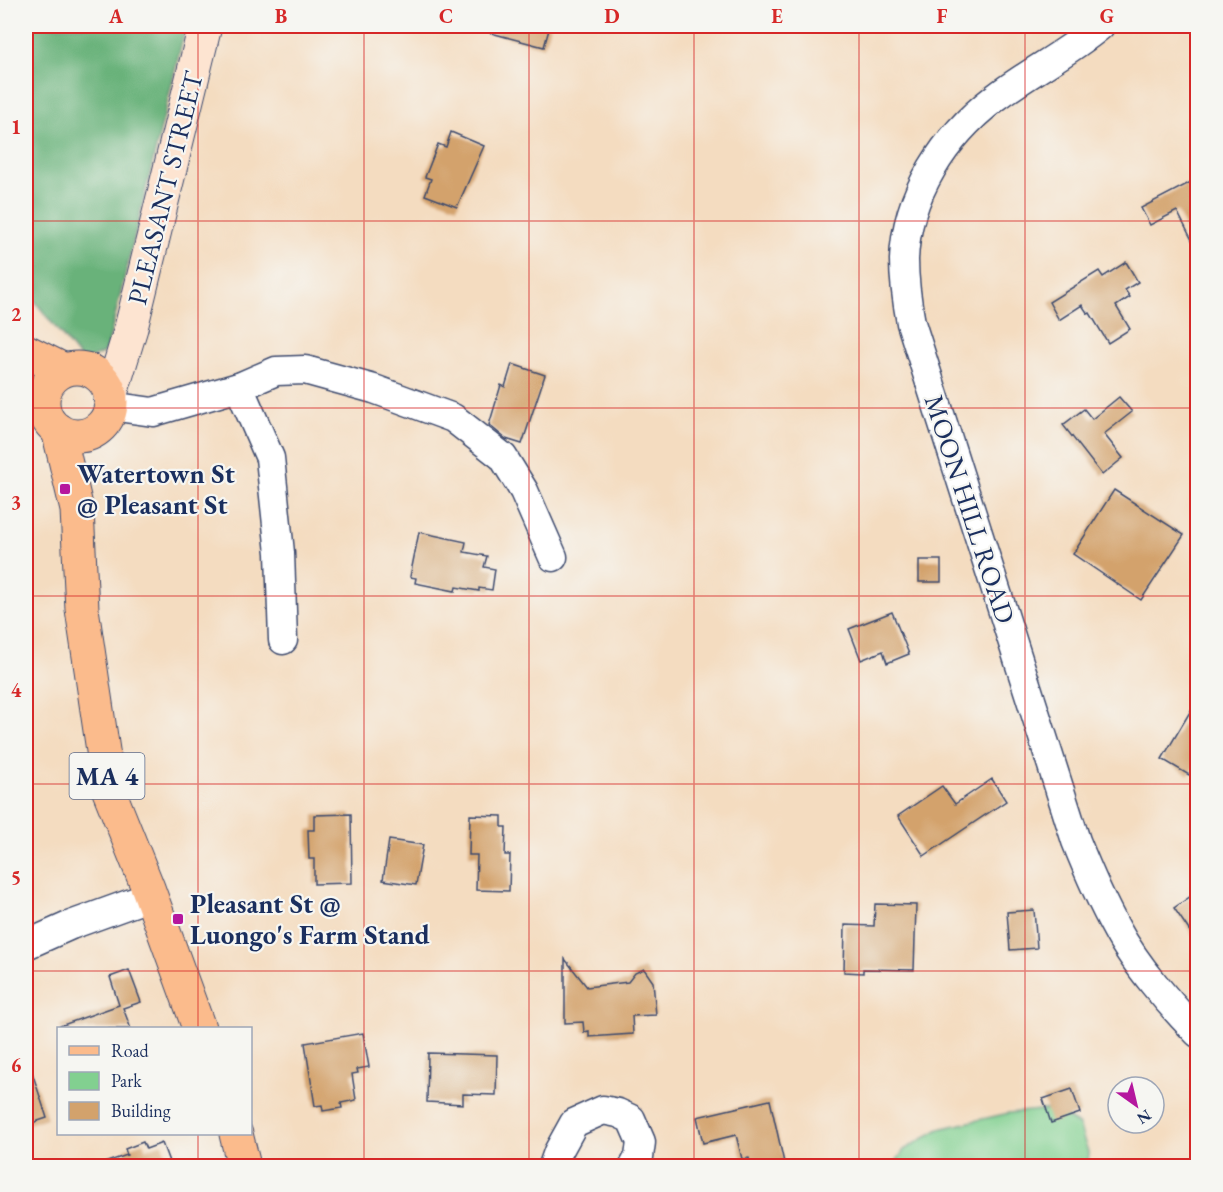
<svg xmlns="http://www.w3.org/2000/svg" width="1223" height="1192" font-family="'EB Garamond',serif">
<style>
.green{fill:#82d090;stroke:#4e8077;stroke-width:1.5}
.forest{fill:#69b27a;stroke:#42706c;stroke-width:1.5}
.building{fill:#d3a26c}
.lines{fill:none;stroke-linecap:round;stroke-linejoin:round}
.street-casing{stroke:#3c496d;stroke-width:31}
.secondary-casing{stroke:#3c496d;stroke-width:35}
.primary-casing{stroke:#3c496d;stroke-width:35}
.street{stroke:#fff;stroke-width:28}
.secondary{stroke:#fde4d1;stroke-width:33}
.primary{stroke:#fbbb8c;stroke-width:33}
.grid{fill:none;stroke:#d62828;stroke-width:1.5;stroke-opacity:0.55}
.poi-dot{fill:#b5179e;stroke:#f6f6f2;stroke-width:2}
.labels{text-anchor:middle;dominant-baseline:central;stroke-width:4.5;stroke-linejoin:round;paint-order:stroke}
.shield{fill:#f6f6f2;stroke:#5d6b8a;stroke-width:1.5}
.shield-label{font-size:26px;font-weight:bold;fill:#1b2f5e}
.street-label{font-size:27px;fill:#1b2f5e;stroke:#f6f6f2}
.poi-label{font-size:27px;font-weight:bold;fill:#1b2f5e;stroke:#f6f6f2;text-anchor:start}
.neatline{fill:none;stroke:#d62828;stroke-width:2}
.grid-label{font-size:20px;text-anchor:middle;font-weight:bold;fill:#d62828}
</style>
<rect width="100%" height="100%" fill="#f6f6f2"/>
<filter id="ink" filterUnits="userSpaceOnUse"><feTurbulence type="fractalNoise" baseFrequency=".0167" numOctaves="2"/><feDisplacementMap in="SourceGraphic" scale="12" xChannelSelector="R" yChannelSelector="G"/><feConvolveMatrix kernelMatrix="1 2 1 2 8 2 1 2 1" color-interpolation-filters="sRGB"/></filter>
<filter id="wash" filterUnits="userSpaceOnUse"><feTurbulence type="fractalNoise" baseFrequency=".008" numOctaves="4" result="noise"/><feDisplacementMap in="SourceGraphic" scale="24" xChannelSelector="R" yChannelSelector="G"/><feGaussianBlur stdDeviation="1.35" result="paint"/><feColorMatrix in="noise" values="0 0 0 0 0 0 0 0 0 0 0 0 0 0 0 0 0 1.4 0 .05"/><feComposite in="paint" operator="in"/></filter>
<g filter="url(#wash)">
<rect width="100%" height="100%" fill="#f4dcc0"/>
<path class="green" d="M1052,1109L1079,1125L1089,1155L1087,1166H893L904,1150L939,1129L1009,1113Z"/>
<path class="forest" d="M26,26H186L108,345L103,353L87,360L79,357L26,290Z"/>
<g id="blocks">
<g class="building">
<path d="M488,26H550L544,47L487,32Z"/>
<path d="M451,132L484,146L457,207L425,195L431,179L425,177L438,144L446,147Z"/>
<path d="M1191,182L1197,195V250L1177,211L1150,225L1141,208Z"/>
<path d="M1126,262L1138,282L1125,290L1130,297L1116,306L1130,329L1108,343L1090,313L1088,314L1082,305L1059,320L1049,302L1099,271L1103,277Z"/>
<path d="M512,364L545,375L522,444L506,439L489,425L501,385L505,387Z"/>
<path d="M1119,397L1132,412L1104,434L1123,458L1102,475L1063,425L1084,409L1092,419Z"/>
<path d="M1114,490L1184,535L1141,600L1073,554Z"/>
<path d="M419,532L466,542L464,552L487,556L484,567L495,569L492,590L479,588V591L456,587L455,591L415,583L416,578L410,577Z"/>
<rect x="919" y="560" width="22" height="22"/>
<path d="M892,612L909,654L887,663L883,651L861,660L849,629Z"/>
<path d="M1197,700V762L1189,775L1162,759Z"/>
<path d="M992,779L1006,801L924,856L898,816L942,786L955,804Z"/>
<path d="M351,814L352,883L314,884V859H309L308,830H314V815Z"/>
<path d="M470,815L502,816V827H506L505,855H510L509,891L476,890L477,855H469Z"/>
<path d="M389,840L423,845L416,885L383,880Z"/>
<path d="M1197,892V942L1174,908Z"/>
<path d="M875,904L916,905L914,970L863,969V973L844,972L845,925L874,926Z"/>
<path d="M1034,910L1037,948L1010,950L1007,912Z"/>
<path d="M565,959L587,987L628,982L635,973L644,969L653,982L656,1015L632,1016L633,1034L589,1037V1031L584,1032L583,1022L565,1023Z"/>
<path d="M129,970L141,1002L123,1008L131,1029H60V1026L119,1005L110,977Z"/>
<path d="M363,1033L369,1067L357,1069L358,1073L352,1074L356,1100L341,1103L342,1108L323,1111L322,1105L315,1106L305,1043Z"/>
<path d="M428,1053L497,1055L496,1095L463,1094V1104L427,1102Z"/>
<path d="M29,1063L47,1118L26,1125V1064Z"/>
<path d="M1072,1089L1080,1113L1051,1123L1043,1099Z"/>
<path d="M770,1100L785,1167H751L749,1158L742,1159L736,1135L703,1143L697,1117Z"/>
<path d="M143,1142L146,1149L162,1143L171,1167H104V1163L127,1155L125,1149Z"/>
</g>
</g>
</g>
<g filter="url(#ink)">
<use href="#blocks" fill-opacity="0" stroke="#3c496d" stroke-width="1.5"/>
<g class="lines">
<g class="street-casing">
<g id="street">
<path d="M1100,26C1068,53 1029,72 995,98C945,136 906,195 904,260C904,281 907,302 911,323L1076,841C1088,871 1101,901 1117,930C1135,964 1171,1006 1198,1033"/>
<path d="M239,387L270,458L280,553L283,640"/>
<path d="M110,406L153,412L239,387L276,371L305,370L374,389L453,418L503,457L524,491L553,557"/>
<path d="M26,945L71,925L151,896"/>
<path d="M553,1166L558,1152L574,1123L603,1110L618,1113L631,1119L641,1142L639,1157L634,1166"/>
</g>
</g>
<g class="secondary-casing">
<path id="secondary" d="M110,397L131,328L205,26"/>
</g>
<g class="primary-casing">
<g id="primary">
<path d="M26,351L64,370"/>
<circle cx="77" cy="402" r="34"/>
<path d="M58,430L77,510L82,609L109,791L148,888L199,1028"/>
<path d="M236,1134L244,1166"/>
</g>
</g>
<use href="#street" class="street"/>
<use href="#secondary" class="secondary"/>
<use href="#primary" class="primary"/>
</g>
</g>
<path class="grid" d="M198,26V1028M364,26V1166M529,26V1166M694,26V1166M859,26V1166M1025,26V1166M26,221H1198M26,408H1198M26,596H1198M26,784H1198M26,971H1198M198,1134V1166"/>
<g class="poi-dot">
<rect x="59" y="483" width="12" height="12" rx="3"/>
<rect x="172" y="913" width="12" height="12" rx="3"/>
</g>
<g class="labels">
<rect class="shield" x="69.5" y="753" width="75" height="46" rx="4.5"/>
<g class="shield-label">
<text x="107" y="776">MA 4</text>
</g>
<g class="street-label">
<text transform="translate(165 188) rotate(-76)">PLEASANT STREET</text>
<text transform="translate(970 509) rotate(72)">MOON HILL ROAD</text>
</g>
<g class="poi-label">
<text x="77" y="473">Watertown St<tspan x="77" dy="31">@ Pleasant St</tspan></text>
<text x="190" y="903">Pleasant St @<tspan x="190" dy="31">Luongo's Farm Stand</tspan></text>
</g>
</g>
<rect width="1223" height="1192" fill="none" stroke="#f6f6f2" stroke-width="66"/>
<rect x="57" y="1027" width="195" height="108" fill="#f6f6f2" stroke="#9ea6b7" stroke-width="1.5"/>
<rect x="69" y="1046" width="30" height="9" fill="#fbbb8c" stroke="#9ea6b7" stroke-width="1.5"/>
<text x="111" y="1057" font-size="18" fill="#1b2f5e">Road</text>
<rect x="69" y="1072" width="30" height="18" fill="#82d090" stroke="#9ea6b7" stroke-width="1.5"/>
<text x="111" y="1087" font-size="18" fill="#1b2f5e">Park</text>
<rect x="69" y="1102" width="30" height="18" fill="#d3a26c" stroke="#9ea6b7" stroke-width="1.5"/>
<text x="111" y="1117" font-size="18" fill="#1b2f5e">Building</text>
<g transform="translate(1136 1105) rotate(146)"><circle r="28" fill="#f6f6f2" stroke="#9ea6b7" stroke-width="1.5"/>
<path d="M0-4.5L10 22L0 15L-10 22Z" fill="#b5179e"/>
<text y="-9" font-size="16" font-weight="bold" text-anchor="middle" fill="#1b2f5e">N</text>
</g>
<rect x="33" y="33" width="1157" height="1126" class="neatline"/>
<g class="grid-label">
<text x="116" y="23">A</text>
<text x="281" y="23">B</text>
<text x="446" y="23">C</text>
<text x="612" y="23">D</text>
<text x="777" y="23">E</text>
<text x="942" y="23">F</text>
<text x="1107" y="23">G</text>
<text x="16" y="134">1</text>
<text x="16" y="321">2</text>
<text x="16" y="509">3</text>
<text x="16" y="697">4</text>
<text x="16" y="884">5</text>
<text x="16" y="1072">6</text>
</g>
</svg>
